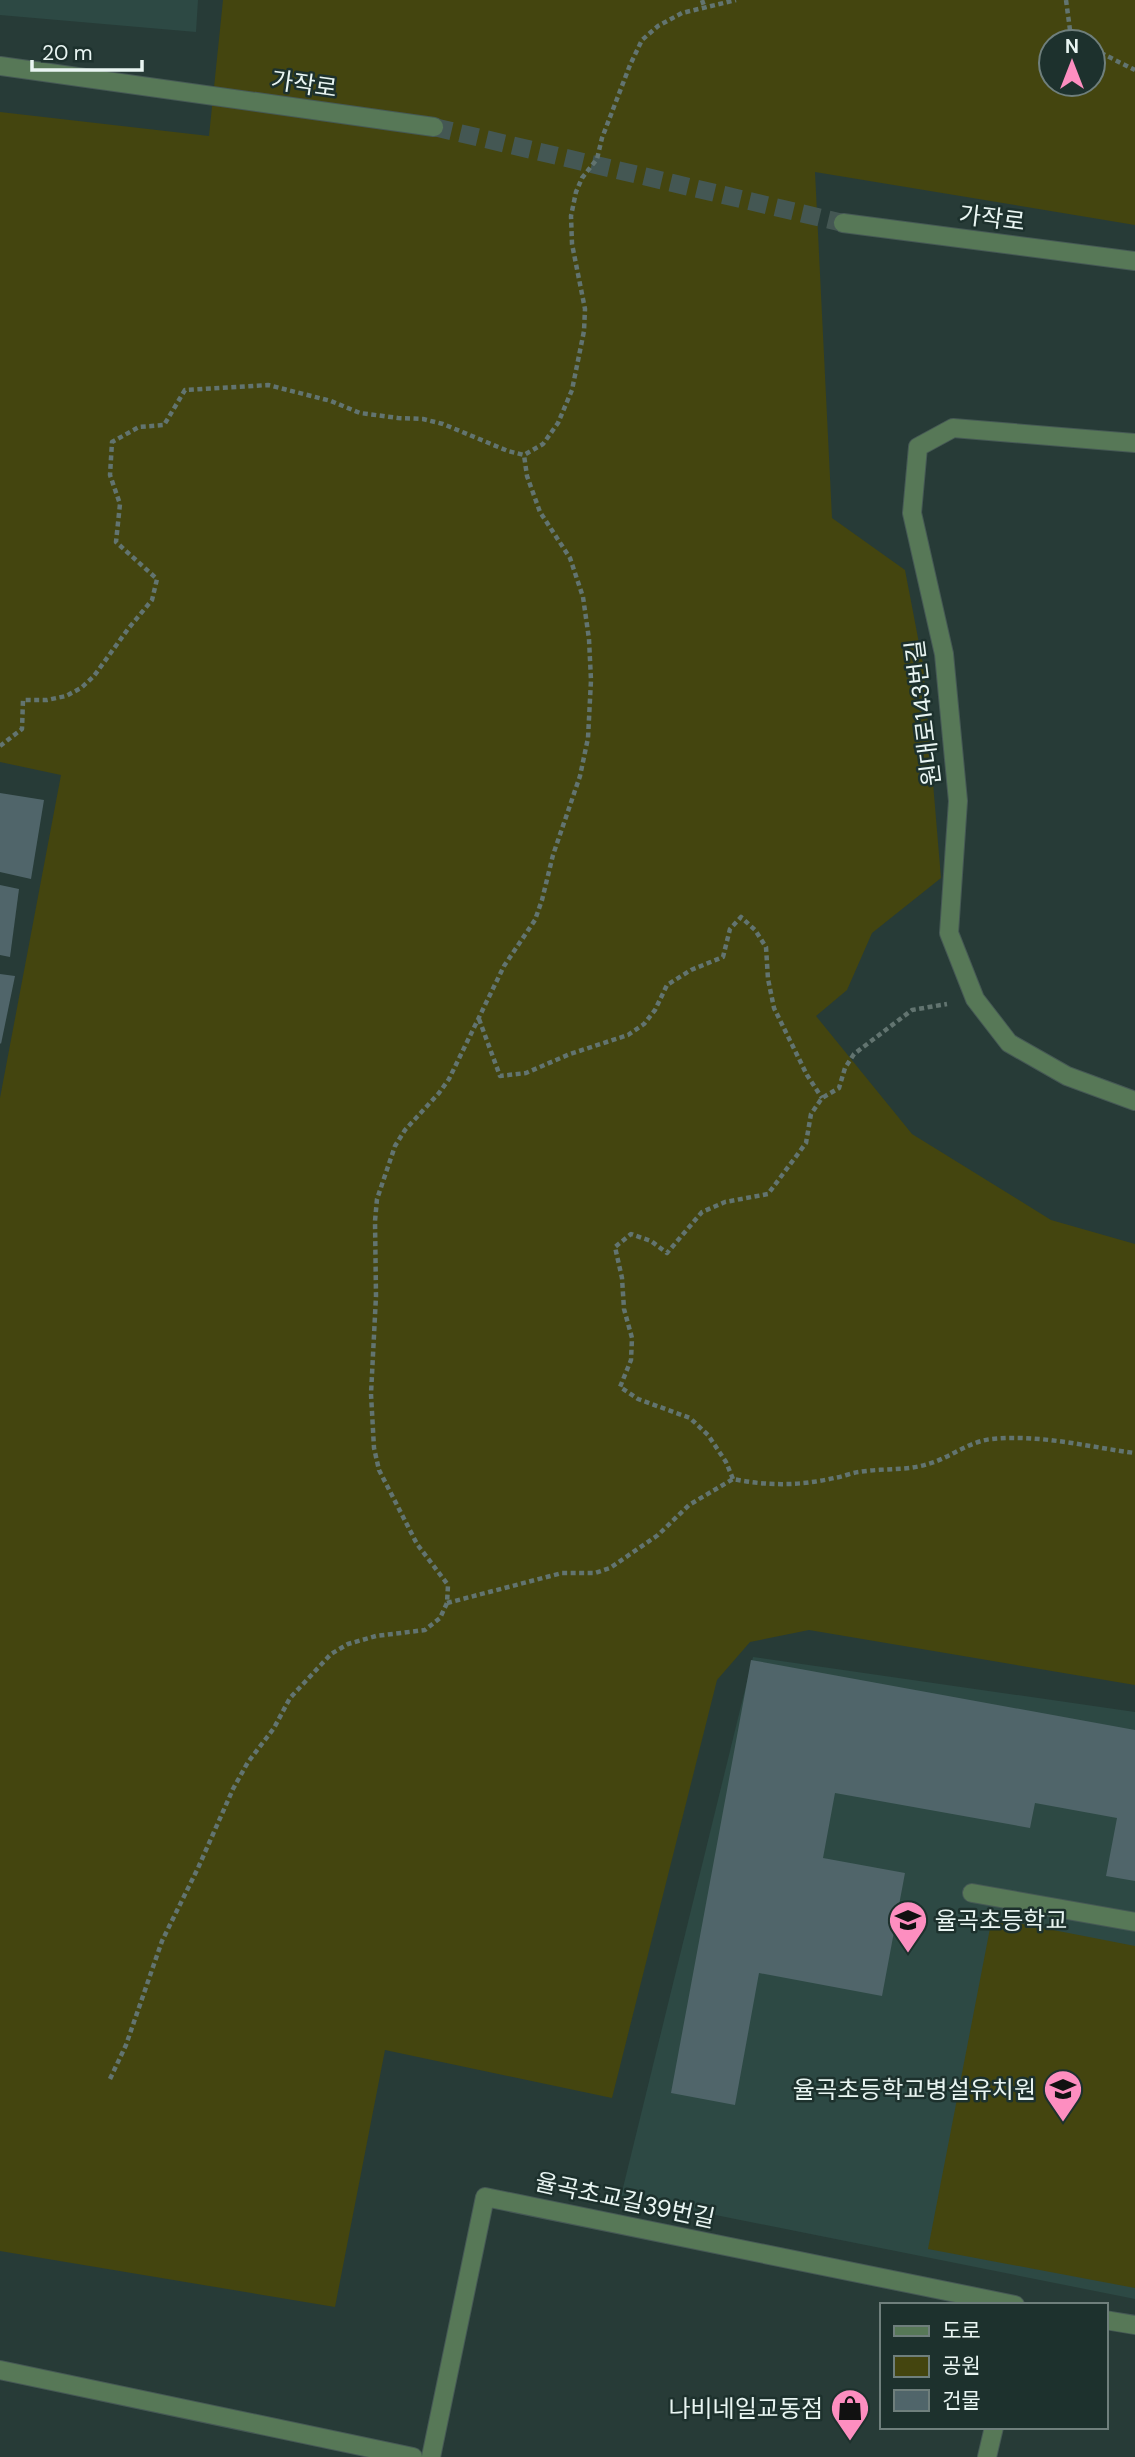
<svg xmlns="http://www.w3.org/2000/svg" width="1135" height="2457" font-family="'DM Sans','Noto Sans KR',sans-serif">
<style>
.built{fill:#2d4944}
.green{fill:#44450f;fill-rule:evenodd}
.building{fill:#50656a}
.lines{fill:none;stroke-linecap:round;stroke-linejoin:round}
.tertiary-tunnel{stroke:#445753;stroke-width:18;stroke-dasharray:18 9;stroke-linecap:butt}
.service-casing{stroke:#465955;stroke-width:20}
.minor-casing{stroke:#465955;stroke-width:20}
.tertiary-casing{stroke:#465955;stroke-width:20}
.path{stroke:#627470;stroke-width:4.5;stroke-dasharray:5 3.5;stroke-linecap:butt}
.service{stroke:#577857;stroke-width:18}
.minor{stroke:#577857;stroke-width:18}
.tertiary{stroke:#577857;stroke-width:18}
.labels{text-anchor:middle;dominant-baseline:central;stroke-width:5;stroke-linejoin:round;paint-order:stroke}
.street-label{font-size:24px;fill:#e9f5f2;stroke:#1d312d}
.poi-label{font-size:24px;fill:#e9f5f2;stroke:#1d312d;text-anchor:end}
</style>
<rect width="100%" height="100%" fill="#273b37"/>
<g class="built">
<path d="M0,0H198L196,32L0,15Z"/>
<path d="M753,1657L1135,1712V2299L621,2196Z"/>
</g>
<g class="green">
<path d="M223,0H1135V225L815,172L832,518L905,570L923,664L941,878L872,933L847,990L816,1016L912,1134L1051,1220L1135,1244V1685L809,1630L750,1642L717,1680L612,2098L385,2050L335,2307L0,2251V1098L61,775L0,762V112L209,136ZM1051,42H1093V84H1051Z"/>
<path d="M992,1918L1135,1946V2288L928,2249Z"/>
</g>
<g class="building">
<path d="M0,793L44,800L31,879L0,872Z"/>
<path d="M0,885L19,889L10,957L0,955Z"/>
<path d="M0,974L15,976L1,1044L0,1043Z"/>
<path d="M751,1660L1135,1730V1881L1106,1876L1117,1818L1035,1803L1030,1828L835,1793L823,1858L905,1873L882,1996L759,1973L735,2105L671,2093Z"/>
</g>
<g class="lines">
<path class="tertiary-tunnel" d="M434,127L843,223"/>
<g class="service-casing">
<path id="service" d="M972,1893L1135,1922"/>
</g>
<g class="minor-casing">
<g id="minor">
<path d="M1135,443L953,428L918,447L912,513L944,654L958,801L949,933L975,999L1009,1043L1067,1076L1135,1101"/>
<path d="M1105,2320L1135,2325"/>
<path d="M0,2370L413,2457"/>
<path d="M431,2457L485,2197L1015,2305"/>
<path d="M987,2457L994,2427"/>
</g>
</g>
<g class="tertiary-casing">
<g id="tertiary">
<path d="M0,66L434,127"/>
<path d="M843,223L1135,261"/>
</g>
</g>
<g class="path">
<path d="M702,0L705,9"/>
<path d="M1066,0L1070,30L1081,42"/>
<path d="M1093,49L1135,70"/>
<path d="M0,746L22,729L23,700H47L66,696L81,688L94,676L128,629L152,600L157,579L116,542L120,504L110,475L112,442L139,427L164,425L185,390L268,385L331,401L360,413L398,418L423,419L443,424L508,451L524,455L543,444L558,423L572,390L584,331L585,309L572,244L571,216L576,192L582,178L597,159L602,138L630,65L642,40L658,26L682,13L736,0"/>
<path d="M479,1019L500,1076L526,1073L570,1054L628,1035L644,1024L655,1010L667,985L691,970L723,957L730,929L741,917L755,930L766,947L768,979L774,1008L807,1075L822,1098"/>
<path d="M733,1479L726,1462L708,1435L690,1418L638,1399L620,1387L631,1360L632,1338L624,1309L622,1278L615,1247L631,1234L651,1241L667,1253L702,1212L725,1202L768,1194L806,1143L811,1114L822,1098L839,1088L845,1068L854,1054L912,1010L947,1004"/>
<path d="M447,1603L562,1573H595L610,1568L658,1535L689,1505L733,1479C766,1486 800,1486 834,1478C842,1477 851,1473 859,1472C882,1468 906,1471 928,1464C950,1458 969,1441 992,1439C1040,1434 1088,1447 1135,1453"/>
<path d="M110,2079L126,2045L162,1941L198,1868L233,1789L248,1762L274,1728L290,1698L331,1654L348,1644L376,1636L425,1630L440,1618L447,1603L448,1585L417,1544L379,1470L374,1448L371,1394L376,1296L375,1221L377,1199L395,1146L405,1130L439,1093L449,1079L504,966L535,920L542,900L553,855L580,776L588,738L591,680L589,639L583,597L570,558L540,512L527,476L524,455"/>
</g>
<use href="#service" class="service"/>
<use href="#minor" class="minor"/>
<use href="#tertiary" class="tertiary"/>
</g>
<defs>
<g id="school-pin" transform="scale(2.0125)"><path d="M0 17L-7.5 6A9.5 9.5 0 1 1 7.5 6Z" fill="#fd8ec0" stroke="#1d312d"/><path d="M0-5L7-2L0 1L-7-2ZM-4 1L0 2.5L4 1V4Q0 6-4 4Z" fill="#111"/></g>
<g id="shop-pin" transform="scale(2.0125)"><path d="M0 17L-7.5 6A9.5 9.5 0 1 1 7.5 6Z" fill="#fd8ec0" stroke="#1d312d"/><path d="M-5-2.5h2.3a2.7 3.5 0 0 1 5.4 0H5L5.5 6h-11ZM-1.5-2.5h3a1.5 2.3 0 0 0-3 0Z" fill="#111"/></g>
</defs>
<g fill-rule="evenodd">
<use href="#school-pin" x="908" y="1920"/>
<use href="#school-pin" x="1063" y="2089"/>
<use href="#shop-pin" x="850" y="2408"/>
</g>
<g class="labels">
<g class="street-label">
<text transform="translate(304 84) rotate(8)">가작로</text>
<text transform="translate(992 218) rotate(7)">가작로</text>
<text transform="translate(923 713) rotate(-97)">원대로143번길</text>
<text transform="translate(625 2200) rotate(12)">율곡초교길39번길</text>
</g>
<g class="poi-label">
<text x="935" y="1920" text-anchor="start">율곡초등학교</text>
<text x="1036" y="2089">율곡초등학교병설유치원</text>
<text x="823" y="2408">나비네일교동점</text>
</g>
</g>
<rect x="880" y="2303" width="228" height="126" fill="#1d312d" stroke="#6f7f7c" stroke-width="2"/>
<rect x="894" y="2326" width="35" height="10" fill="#577857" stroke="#6f7f7c" stroke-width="2"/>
<text x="942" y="2338" font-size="21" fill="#e9f5f2">도로</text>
<rect x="894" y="2356" width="35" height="21" fill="#44450f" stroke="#6f7f7c" stroke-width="2"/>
<text x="942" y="2373" font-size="21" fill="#e9f5f2">공원</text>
<rect x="894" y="2390" width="35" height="21" fill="#50656a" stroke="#6f7f7c" stroke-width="2"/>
<text x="942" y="2408" font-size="21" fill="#e9f5f2">건물</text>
<g transform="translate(1072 63)"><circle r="33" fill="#1d312d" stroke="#6f7f7c" stroke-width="2"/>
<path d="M0-5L12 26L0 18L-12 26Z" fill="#fd8ec0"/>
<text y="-10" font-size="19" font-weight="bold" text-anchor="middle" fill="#e9f5f2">N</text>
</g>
<path d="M32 60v10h110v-10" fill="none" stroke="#e9f5f2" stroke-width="3.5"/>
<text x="42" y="60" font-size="21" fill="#e9f5f2" stroke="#1d312d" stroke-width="5" paint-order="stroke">20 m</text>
</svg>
